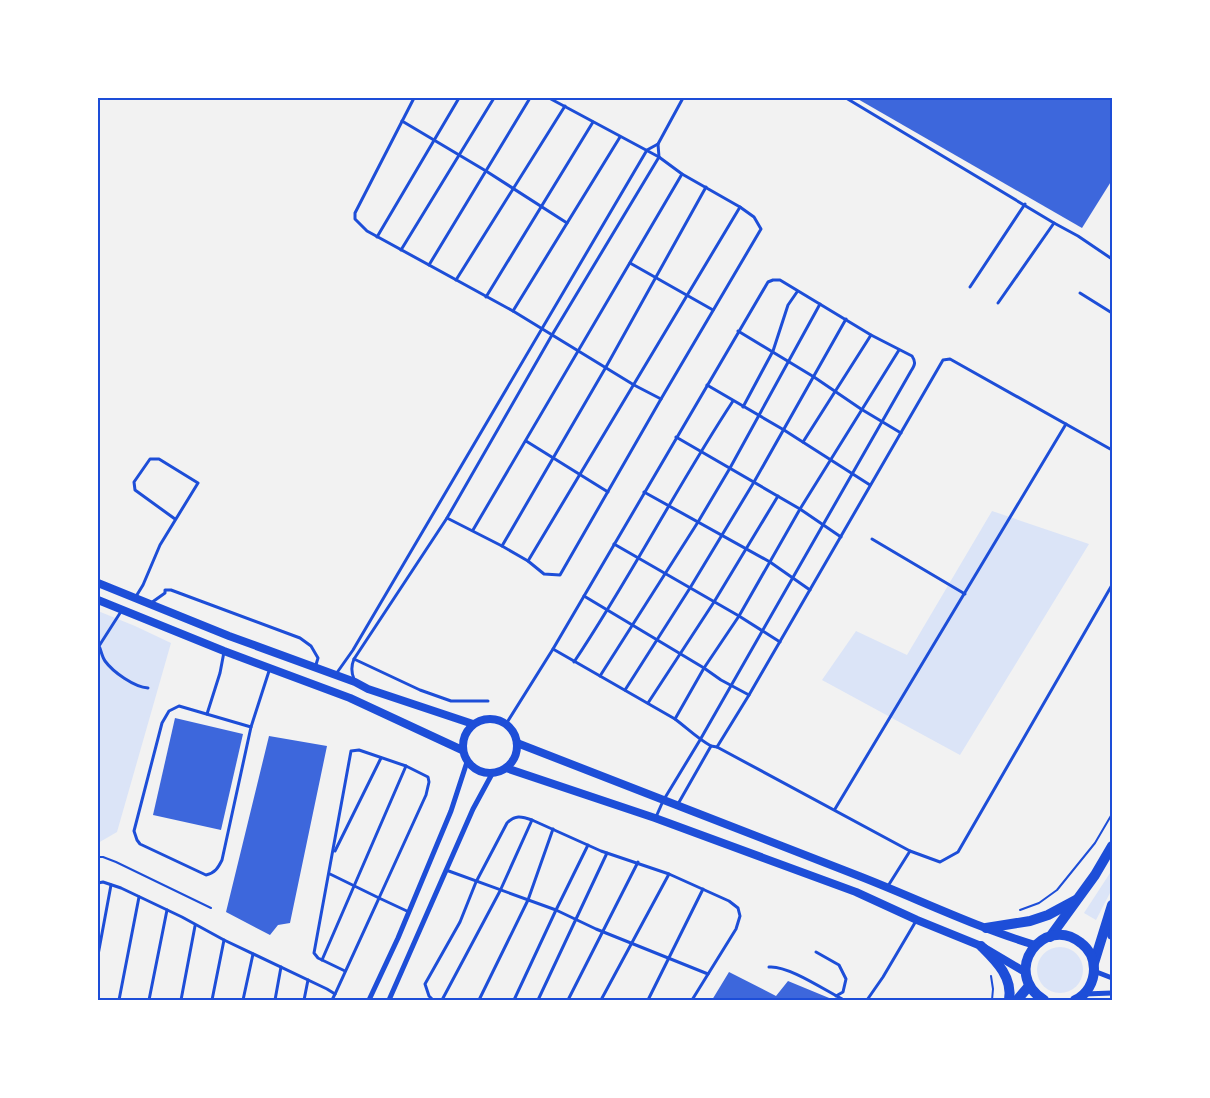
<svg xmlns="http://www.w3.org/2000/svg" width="1210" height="1098" font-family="Arial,sans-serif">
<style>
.green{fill:#dbe4f7}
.building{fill:#3d67dc}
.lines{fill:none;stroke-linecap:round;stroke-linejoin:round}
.path{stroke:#1d4ed8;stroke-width:2}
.service{stroke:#1d4ed8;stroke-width:3}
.minor{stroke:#1d4ed8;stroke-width:5}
.tertiary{stroke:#1d4ed8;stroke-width:8}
.trunk{stroke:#1d4ed8;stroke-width:10}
.neatline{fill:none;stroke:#1d4ed8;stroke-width:2}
</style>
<rect width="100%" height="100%" fill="#f2f2f2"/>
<g class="green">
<path d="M992,511L1089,544L960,755L822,680L856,631L907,655Z"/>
<path d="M98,611L135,626L171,643L117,832L98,843Z"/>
<path d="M1112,870V889L1096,920L1084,913Z"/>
<circle cx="1060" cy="970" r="23"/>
</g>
<g class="building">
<path d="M856,98H1112V180L1082,228Z"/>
<path d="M175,718L243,734L221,830L153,815Z"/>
<path d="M269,736L327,746L290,923L278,925L270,935L226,912Z"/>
<path d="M729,972L776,996L788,981L834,1000H712Z"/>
</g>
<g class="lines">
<g class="path">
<path d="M98,857H103L116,862L211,908"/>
<path d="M1020,910L1039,903L1057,890L1095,843L1112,814"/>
<path d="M991,976L993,989L992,1000"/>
</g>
<g class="service">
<path d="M414,98L355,213V219L367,231L513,311L634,385L661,399"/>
<path d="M846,98L1054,223L1078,236L1112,259"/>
<path d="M402,121L486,171L567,223"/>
<path d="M377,237L459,98"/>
<path d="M401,250L494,98"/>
<path d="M630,263L713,310"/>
<path d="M429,265L530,98"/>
<path d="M456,280L565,106"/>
<path d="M970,287L1025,204"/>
<path d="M1080,293L1112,313"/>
<path d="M486,297L593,122"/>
<path d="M998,303L1054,223"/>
<path d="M513,311L620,137"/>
<path d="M738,331L814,377L861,409L901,433"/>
<path d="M707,385L784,430L870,485"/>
<path d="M743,407L773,351L788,305L797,292"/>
<path d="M676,437L800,509L841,537"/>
<path d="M526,441L608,492"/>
<path d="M803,442L871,335"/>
<path d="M644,492L770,562L810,590"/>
<path d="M447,518L502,546L528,561L544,574L560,575L661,399L761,229L754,217L740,207L682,174L659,157L549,98"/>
<path d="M473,530L682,174"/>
<path d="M872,539L965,594"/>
<path d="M614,544L739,616L780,642"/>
<path d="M502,546L606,367L706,187"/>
<path d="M528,561L740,207"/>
<path d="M584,596L704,668L721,680L749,695"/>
<path d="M135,598L143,585L160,545L198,483L159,459H150L134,482L135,490L175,519"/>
<path d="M151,603L165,593V590H171L300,638L311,646L318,658L315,668"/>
<path d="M122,610L99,646C101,650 102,657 105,661C113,672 134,687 148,688"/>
<path d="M553,649L675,719C687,728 698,739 711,746"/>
<path d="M354,659L420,690L451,701H488"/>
<path d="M574,662C631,577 677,486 733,401"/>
<path d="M336,674L353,650L647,150L658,144"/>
<path d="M600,676L698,522L730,468L820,304"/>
<path d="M354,679C351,672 351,666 354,659L447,518L552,335L659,157L658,144L683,98"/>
<path d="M625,690L690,588L754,482L846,319"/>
<path d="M648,703L714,602L778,496"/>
<path d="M179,706L251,727L222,860C218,868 215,873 206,875L140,844L137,840L134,831L162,723L169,711Z"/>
<path d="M207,714L220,673L224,652"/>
<path d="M675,719L704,668L739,616L800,509L899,350"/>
<path d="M506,724L553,649L768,282L773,280H780L871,335L912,356C916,362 915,365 911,371L700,740L663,801L656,817"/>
<path d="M251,727L270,668"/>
<path d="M717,747L749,695L943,360L950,359L1112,450"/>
<path d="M678,804L711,746L717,747L910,851L888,886"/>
<path d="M835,809L1066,424"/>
<path d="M335,851L381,758"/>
<path d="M910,851L940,862L958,852L1112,585"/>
<path d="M446,870L556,910L596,929L708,974"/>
<path d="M330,874L379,898L426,795L429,782L428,777L406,766L359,750L351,751L314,953L318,958L345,971"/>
<path d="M98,883L103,882L121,888L182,917L224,940L327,989L335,994L332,1000"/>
<path d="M816,952L839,965L846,979L843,992L836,996"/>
<path d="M98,955L111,885"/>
<path d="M322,960L406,766"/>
<path d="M769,967C788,965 826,991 844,1000"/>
<path d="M335,994L379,898L409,912"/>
<path d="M119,1000L139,897"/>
<path d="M149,1000L167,910"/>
<path d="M181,1000L195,926"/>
<path d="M212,1000L224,940"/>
<path d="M243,1000L253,954"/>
<path d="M275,1000L281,967"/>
<path d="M304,1000L308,980"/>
<path d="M433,1000L429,996L425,984L460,922L476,882L507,823C515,815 521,816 532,820L601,851L669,874L729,901L738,908L740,916L736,929L692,1000"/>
<path d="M442,1000L500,891L532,820"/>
<path d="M479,1000L528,900L553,829"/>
<path d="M514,1000L556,910L588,845"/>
<path d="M538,1000L607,853"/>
<path d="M568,1000L638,862"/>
<path d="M601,1000L669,874"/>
<path d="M648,1000L703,889"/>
<path d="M867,1000L883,977L916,921"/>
</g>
<g class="minor">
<path d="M1094,971L1112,978"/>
<path d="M1085,994L1112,993"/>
<path d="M369,1000L398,938L451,811L467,762"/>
<path d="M389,1000L473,809L492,774"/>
</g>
<g class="tertiary">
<path d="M98,583L229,636L355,682L368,689L473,724"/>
<path d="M98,600L224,651L350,698L462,750"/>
<circle cx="490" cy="746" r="27"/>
<path d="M517,743C631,788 745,831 859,876C918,899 975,927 1035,945"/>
<path d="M506,768L655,818L856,892L917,920L981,946L1025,972"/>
</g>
<g class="trunk">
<path d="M1112,922V935"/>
<path d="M986,928L1030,921L1048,915L1076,900"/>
<path d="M1050,937L1095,875L1112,846"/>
<path d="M981,946C996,961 1013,977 1009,1000"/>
<path d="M1094,963L1112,905"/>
<path d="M1017,1000L1029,986"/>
<path d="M1044,1000C1000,972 1044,913 1081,943C1089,949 1094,959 1094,969C1094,982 1087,995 1075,1000"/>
</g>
</g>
<rect width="1210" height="1098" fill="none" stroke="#ffffff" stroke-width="198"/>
<rect x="99" y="99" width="1012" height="900" class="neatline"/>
</svg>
